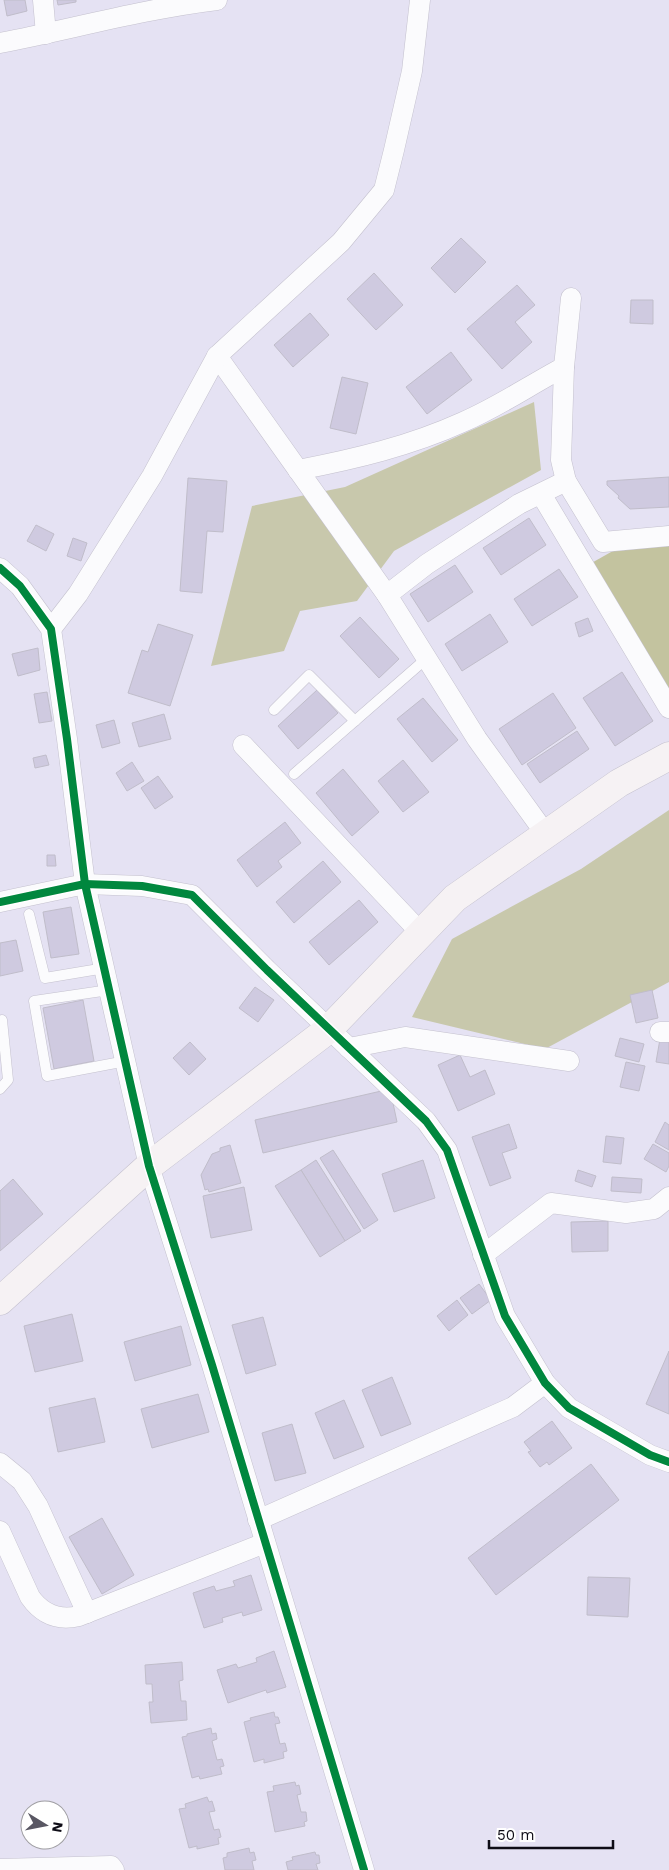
<svg xmlns="http://www.w3.org/2000/svg" width="669" height="1870" font-family="'Work Sans',sans-serif">
<style>
.green{fill:#c8c8ac}
.forest{fill:#c3c39f}
.building{fill:#cfcae0;stroke:#c0bdca}
.lines{fill:none;stroke-linecap:round;stroke-linejoin:round}
.lane-casing{stroke:#c4c1ce;stroke-width:11}
.street-casing{stroke:#c4c1ce;stroke-width:21}
.secondary-casing{stroke:#c4c1ce;stroke-width:29}
.lane{stroke:#fbfbfd;stroke-width:10}
.street{stroke:#fbfbfd;stroke-width:20}
.secondary{stroke:#f6f2f4;stroke-width:28}
.cycleway-casing{stroke:#fff;stroke-width:11}
.cycleway{stroke:#00873e;stroke-width:8}
</style>
<rect width="100%" height="100%" fill="#e5e2f3"/>
<g class="green">
<path d="M534,402L541,470L394,551L357,601L300,611L284,651L211,666L252,506L345,487Z"/>
<path d="M669,810V982L545,1049L412,1017L452,939L581,869Z"/>
</g>
<path class="forest" d="M669,541V694L588,565L627,543Z"/>
<g class="building">
<path d="M4,0H25L27,11L7,16Z"/>
<path d="M57,0H76V2L58,5Z"/>
<path d="M461,238L486,262L455,293L431,268Z"/>
<path d="M374,273L403,305L376,330L347,299Z"/>
<path d="M517,285L535,305L515,322L532,342L502,369L467,329Z"/>
<path d="M631,300H653V324L630,323Z"/>
<path d="M310,313L329,335L293,367L274,345Z"/>
<path d="M451,352L472,380L427,414L406,387Z"/>
<path d="M342,377L368,383L356,434L330,428Z"/>
<path d="M669,477V507L630,509L618,498L619,496L607,485V481Z"/>
<path d="M188,478L227,481L223,532L207,531L202,593L180,591Z"/>
<path d="M529,518L546,545L501,575L483,548Z"/>
<path d="M36,525L54,534L46,551L27,541Z"/>
<path d="M73,538L87,543L81,561L67,556Z"/>
<path d="M455,565L473,592L428,622L410,594Z"/>
<path d="M559,569L578,597L532,626L514,599Z"/>
<path d="M490,614L508,642L462,671L445,644Z"/>
<path d="M360,617L399,659L379,678L340,636Z"/>
<path d="M588,618L593,631L579,637L575,623Z"/>
<path d="M158,624L193,635L170,706L128,693L142,650L148,652Z"/>
<path d="M38,648L40,670L18,676L12,654Z"/>
<path d="M622,672L653,721L615,746L583,698Z"/>
<path d="M317,690L338,713L298,749L278,726Z"/>
<path d="M47,692L52,721L39,723L34,694Z"/>
<path d="M553,693L576,728L522,765L499,729Z"/>
<path d="M423,698L458,740L432,762L397,719Z"/>
<path d="M164,714L171,739L139,747L132,723Z"/>
<path d="M114,720L120,743L102,748L96,725Z"/>
<path d="M577,731L589,749L540,783L527,764Z"/>
<path d="M46,755L49,765L35,768L33,758Z"/>
<path d="M403,760L429,792L403,812L378,781Z"/>
<path d="M132,762L144,781L127,791L116,773Z"/>
<path d="M343,769L379,812L352,836L316,793Z"/>
<path d="M158,776L173,797L155,809L141,788Z"/>
<path d="M285,822L301,843L278,861L282,867L257,887L237,860Z"/>
<path d="M47,855H55L56,866H47Z"/>
<path d="M323,861L341,882L294,923L276,902Z"/>
<path d="M359,900L378,922L329,965L309,942Z"/>
<path d="M71,907L79,954L51,958L43,912Z"/>
<path d="M16,940L23,971L0,976V943Z"/>
<path d="M255,987L274,1000L258,1022L239,1008Z"/>
<path d="M652,990L658,1018L636,1023L630,995Z"/>
<path d="M83,1000L94,1061L54,1069L43,1008Z"/>
<path d="M620,1038L644,1044L639,1062L615,1056Z"/>
<path d="M660,1039L669,1040V1064L656,1062Z"/>
<path d="M190,1042L206,1059L189,1075L173,1058Z"/>
<path d="M460,1055L470,1077L485,1070L495,1094L458,1111L438,1065Z"/>
<path d="M626,1062L645,1066L639,1091L620,1087Z"/>
<path d="M390,1089L397,1122L263,1153L255,1120Z"/>
<path d="M665,1122L669,1125V1150L655,1142Z"/>
<path d="M509,1124L517,1148L502,1153L511,1178L490,1186L472,1137Z"/>
<path d="M606,1136L624,1138L621,1164L603,1162Z"/>
<path d="M653,1144L669,1153V1166L666,1172L644,1159Z"/>
<path d="M230,1145L241,1183L209,1192L208,1189L205,1190L201,1175L212,1154L220,1151V1148Z"/>
<path d="M333,1150L378,1220L364,1229L320,1158Z"/>
<path d="M316,1160L361,1231L345,1241L301,1170Z"/>
<path d="M423,1160L435,1198L394,1212L382,1174Z"/>
<path d="M301,1170L345,1241L320,1257L275,1186Z"/>
<path d="M578,1170L596,1176L592,1187L575,1181Z"/>
<path d="M612,1177L642,1179L641,1193L611,1191Z"/>
<path d="M13,1179L43,1214L0,1251V1191Z"/>
<path d="M244,1187L252,1230L211,1238L203,1196Z"/>
<path d="M608,1221V1251L572,1252L571,1222Z"/>
<path d="M479,1284L491,1300L472,1314L460,1298Z"/>
<path d="M457,1300L468,1315L449,1331L437,1316Z"/>
<path d="M72,1314L83,1361L35,1372L24,1326Z"/>
<path d="M263,1317L276,1365L246,1374L232,1325Z"/>
<path d="M181,1326L191,1365L135,1381L124,1342Z"/>
<path d="M669,1351V1414L646,1404Z"/>
<path d="M392,1377L411,1424L381,1436L362,1390Z"/>
<path d="M198,1394L209,1432L152,1448L141,1409Z"/>
<path d="M95,1398L105,1442L58,1452L49,1408Z"/>
<path d="M344,1400L364,1447L334,1459L315,1413Z"/>
<path d="M552,1421L572,1448L549,1465L547,1462L540,1467L528,1452L531,1451L524,1442Z"/>
<path d="M292,1424L306,1473L275,1481L262,1433Z"/>
<path d="M591,1464L619,1500L496,1595L468,1558Z"/>
<path d="M102,1518L134,1575L102,1594L69,1537Z"/>
<path d="M251,1575L262,1610L243,1616L242,1612L222,1618L223,1622L204,1628L193,1593L214,1586L216,1591L235,1586L233,1581Z"/>
<path d="M588,1577L630,1578L628,1617L587,1615Z"/>
<path d="M274,1651L286,1687L267,1693L266,1690L228,1703L217,1670L236,1664L238,1668L257,1662L256,1658Z"/>
<path d="M182,1662L183,1680L179,1681L181,1701H186L187,1720L151,1723L149,1702H153L152,1684H146L145,1665Z"/>
<path d="M274,1712L275,1717H278L280,1723L275,1724L280,1744L285,1743L287,1751L283,1752L284,1758L264,1763V1759L254,1762L244,1722L251,1720L250,1718Z"/>
<path d="M211,1728L212,1734L216,1733L217,1739L212,1741L217,1760L222,1759L224,1766L220,1767L222,1774L200,1779L199,1776L192,1778L182,1737L187,1736V1734Z"/>
<path d="M295,1782L296,1786L299,1785L301,1794L297,1795L301,1812H306L307,1821L304,1822L305,1826L275,1832L267,1792L274,1791L273,1786Z"/>
<path d="M207,1797L209,1802L212,1801L215,1811L209,1812L214,1830L219,1829L221,1837L218,1838L219,1844L197,1849V1846L189,1848L179,1809L186,1808L185,1804Z"/>
<path d="M249,1848L250,1853L254,1852L256,1860L252,1861L254,1870H225L223,1858L227,1857V1853Z"/>
<path d="M315,1852L316,1855H319L320,1863L316,1864L318,1870H288L286,1862L293,1860L292,1857Z"/>
</g>
<g class="lines">
<g class="lane-casing">
<g id="lane">
<path d="M274,710L309,675L355,721"/>
<path d="M294,774L427,658"/>
<path d="M29,914L45,978L105,968"/>
<path d="M109,990L34,1001L47,1076L126,1061"/>
<path d="M0,1089L8,1080L2,1020"/>
</g>
</g>
<g class="street-casing">
<g id="street">
<path d="M43,0L46,34"/>
<path d="M0,43C72,29 143,9 217,0"/>
<path d="M571,298L564,367L561,460L566,481L603,542L669,536"/>
<path d="M217,356L387,595"/>
<path d="M298,470C355,459 410,446 463,422C498,407 530,385 564,367"/>
<path d="M541,494L669,708"/>
<path d="M0,568L20,586L51,629L67,739L85,884L149,1166L212,1365L364,1870"/>
<path d="M51,629L78,594L152,476L217,356L341,242L384,190L394,150L412,71L420,0"/>
<path d="M243,745L421,933"/>
<path d="M545,833L477,739L387,595L427,564L519,504L566,481"/>
<path d="M0,902L85,884L142,886L192,895L267,970L426,1121L447,1150L505,1316L545,1383L569,1408L650,1455L669,1462"/>
<path d="M660,1032H669"/>
<path d="M349,1048L405,1037L569,1061"/>
<path d="M483,1255L551,1203L626,1213L654,1209L669,1197"/>
<path d="M0,1463L22,1481L38,1506L87,1613"/>
<path d="M258,1520L513,1407L545,1383"/>
<path d="M0,1531L30,1597C42,1614 58,1621 79,1616L265,1543"/>
<path d="M0,1869L111,1866L114,1870"/>
</g>
</g>
<g class="secondary-casing">
<path id="secondary" d="M0,1301L149,1166L329,1029L455,898L619,783L669,756"/>
</g>
<use href="#lane" class="lane"/>
<use href="#street" class="street"/>
<use href="#secondary" class="secondary"/>
<g class="cycleway-casing">
<g id="cycleway">
<path d="M0,568L20,586L51,629L67,739L85,884L149,1166L212,1365L364,1870"/>
<path d="M0,902L85,884L142,886L192,895L267,970L426,1121L447,1150L505,1316L545,1383L569,1408L650,1455L669,1462"/>
</g>
</g>
<use href="#cycleway" class="cycleway"/>
</g>
<g transform="translate(45 1825) rotate(100)"><circle r="24" fill="#ffffff" stroke="#9f9ea2"/>
<path d="M0-4L9 19L0 12L-9 19Z" fill="#595763"/>
<text y="-8" font-size="14" font-weight="bold" text-anchor="middle" fill="#0e0c16">N</text>
</g>
<path d="M489 1840v8h124v-8" fill="none" stroke="#0e0c16" stroke-width="2.5"/>
<text x="497" y="1840" font-size="15" fill="#0e0c16" stroke="#ffffff" stroke-width="4" paint-order="stroke">50 m</text>
</svg>
